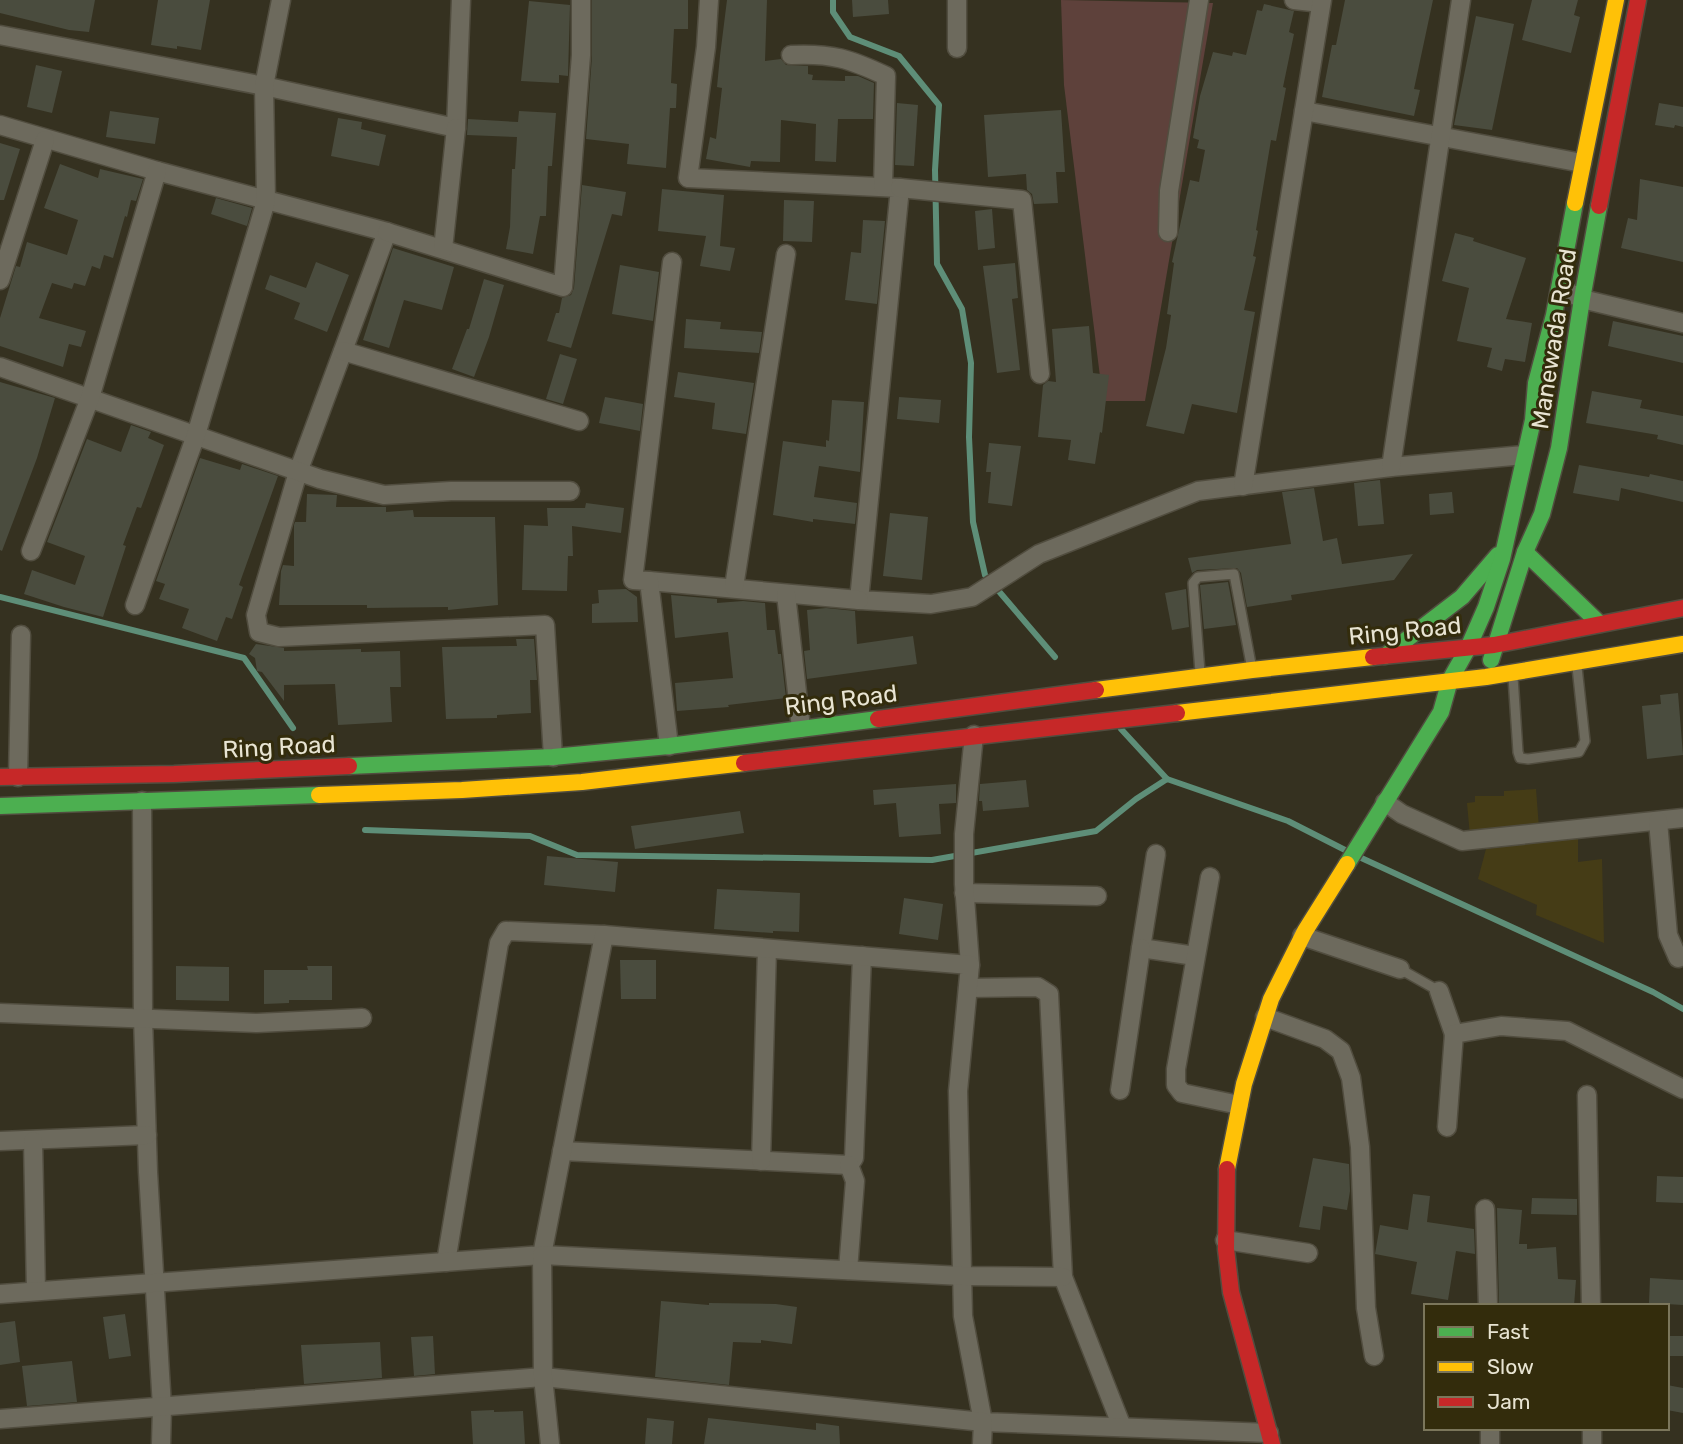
<svg xmlns="http://www.w3.org/2000/svg" width="1683" height="1444" font-family="Rubik,sans-serif">
<style>
.built{fill:#453c16}
.green{fill:#5e413b}
.lines{fill:none;stroke-linecap:round;stroke-linejoin:round}
.stream{stroke:#5e8e78;stroke-width:6}
.building{fill:#4a4c3e}
.lane-casing{stroke:#514d3f;stroke-width:12}
.street-casing{stroke:#514d3f;stroke-width:21}
.fast-casing{stroke:#514d3f;stroke-width:19}
.slow-casing{stroke:#514d3f;stroke-width:19}
.jam-casing{stroke:#514d3f;stroke-width:19}
.lane{stroke:#6d6a5d;stroke-width:9}
.street{stroke:#6d6a5d;stroke-width:18}
.fast{stroke:#4caf50;stroke-width:16}
.slow{stroke:#ffc107;stroke-width:16}
.jam{stroke:#c62828;stroke-width:16}
.labels{text-anchor:middle;dominant-baseline:central;stroke-width:6;stroke-linejoin:round;paint-order:stroke}
.street-label{font-size:24px;fill:#e8e4d2;stroke:#332c0c}
</style>
<rect width="100%" height="100%" fill="#353120"/>
<g class="built">
<path d="M1536,789L1539,828L1470,836L1467,803L1475,802V796H1504V791Z"/>
<path d="M1578,838V862L1602,859L1604,943L1536,915L1537,905L1478,879L1486,849Z"/>
</g>
<path class="green" d="M1061,0L1213,3L1145,401H1103L1064,85Z"/>
<g class="lines">
<g class="stream">
<path d="M833,0V12L850,37L899,56L939,105L935,170L937,264L962,309L971,363L969,437L973,522L985,575L1055,657"/>
<path d="M0,597L244,658L293,728"/>
<path d="M1121,729L1167,779"/>
<path d="M365,830L530,836L577,855L932,860L1096,831L1136,799L1167,779L1288,821L1347,851"/>
<path d="M1357,856L1653,992L1683,1009"/>
</g>
</g>
<g class="building">
<path d="M0,0H95L89,32L69,30L0,13Z"/>
<path d="M158,0H210L201,50L177,46V49L151,45Z"/>
<path d="M592,0H688V29H674L671,83L677,84L676,108H670L666,168L627,164L629,144L586,139L592,56Z"/>
<path d="M727,0H767L765,61L781,59L786,65L808,66V74L813,75L812,80L845,81V76H858L874,83L873,119H838L836,162L815,161L816,124L781,120L780,162L751,161L750,167L706,159L710,137L716,139L722,88L717,87L720,56Z"/>
<path d="M852,0H888L889,14L853,17Z"/>
<path d="M1345,0H1433L1414,89L1420,90L1414,116L1322,97L1332,45H1336Z"/>
<path d="M1532,0H1578L1574,15L1580,17L1571,53L1522,40Z"/>
<path d="M529,1L570,5L568,76L559,75V83L521,81Z"/>
<path d="M1264,4L1294,11L1289,32L1294,34L1283,87L1286,88L1276,141L1271,140L1256,230L1258,231L1253,256L1256,257L1244,310L1255,312L1237,413L1192,404L1184,434L1146,426L1166,348L1171,315L1167,314L1174,263L1172,262L1190,180L1199,182L1205,150L1197,148L1199,140L1193,138L1200,96L1213,52L1232,56L1233,52L1246,55L1257,10L1262,11Z"/>
<path d="M1476,16L1514,24L1492,130L1454,125Z"/>
<path d="M36,65L62,71L52,113L27,107Z"/>
<path d="M897,103L918,105L914,166L895,165Z"/>
<path d="M1659,103L1683,107V127L1675,125L1674,128L1655,125Z"/>
<path d="M1061,110L1065,172H1056L1058,203L1034,204L1032,194L1027,190L1026,174L988,177L984,115Z"/>
<path d="M110,111L159,118L155,144L106,137Z"/>
<path d="M519,111L556,113L552,166H548L546,216H540L533,254L506,249L510,227L512,169H515L517,137L467,135L468,119L518,122Z"/>
<path d="M338,118L362,122L361,129L386,135L379,166L331,156Z"/>
<path d="M0,143L20,149L4,200H0Z"/>
<path d="M60,164L98,178L100,169L143,179L136,201L131,200L127,217L125,216L113,258L104,255L100,269L92,266L85,286L74,283L72,289L52,283L39,318L86,331L81,347L69,344L63,367L0,346V318L16,266L20,267L27,242L67,255L78,220L44,208Z"/>
<path d="M1640,179L1683,187V262L1621,248L1628,218L1637,220Z"/>
<path d="M582,185L626,192L622,216L612,214L571,348L547,341L556,313H559L562,298L571,295L574,288Z"/>
<path d="M662,189L724,195L720,246L735,248L730,271L700,266L706,236L658,231Z"/>
<path d="M216,198L252,208L247,226L211,214Z"/>
<path d="M784,200L814,201L812,242L783,241Z"/>
<path d="M992,209L995,248L978,250L975,211Z"/>
<path d="M863,220L885,221L877,304L845,300L851,252L861,253Z"/>
<path d="M1455,233L1474,238L1473,241L1526,258L1506,319L1532,323L1525,362L1505,359L1502,371L1487,367L1492,348L1457,341L1469,288L1442,281Z"/>
<path d="M393,248L454,267L442,310L404,300L389,348L363,340Z"/>
<path d="M316,262L349,275L327,332L294,319L300,303L265,289L270,275L306,288Z"/>
<path d="M1015,263L1018,298L1012,299L1020,370L997,373L983,266Z"/>
<path d="M620,265L659,272L653,321L612,314Z"/>
<path d="M484,279L504,285L489,337L474,377L452,369L467,329H469Z"/>
<path d="M686,319L721,322L720,329L762,332L759,353L684,348Z"/>
<path d="M1613,321L1683,336V363L1608,346Z"/>
<path d="M1089,326L1093,373L1109,375L1102,433L1100,432L1095,464L1068,460L1071,440L1038,437L1043,385L1048,381L1056,382L1052,329Z"/>
<path d="M560,354L577,359L563,404L546,399Z"/>
<path d="M678,372L754,383L746,434L712,429L715,403L674,397Z"/>
<path d="M0,382L55,398L37,458L2,551L0,550Z"/>
<path d="M1592,391L1642,400L1640,408L1683,416V445L1657,439L1658,435L1586,423Z"/>
<path d="M605,397L643,404L640,431L599,423Z"/>
<path d="M899,397L941,400L939,423L897,419Z"/>
<path d="M832,400L864,402L860,472L819,466L814,497L857,503L855,524L813,519V522L773,515L783,441L826,447V440L829,441Z"/>
<path d="M131,425L151,432L148,438L164,445L141,508L137,507L123,545L126,546L103,617L64,607L24,594L32,570L75,585L85,556L47,542L87,439L121,452Z"/>
<path d="M989,443L1021,446L1012,506L988,503L991,472H986Z"/>
<path d="M200,458L240,470L242,464L278,476L239,585L243,587L232,619L226,617L217,641L182,628L189,609L159,599L165,584L156,581Z"/>
<path d="M1579,465L1649,477L1650,474L1683,481V502L1621,488L1619,501L1573,493Z"/>
<path d="M1380,480L1384,524L1358,526L1354,483Z"/>
<path d="M1314,488L1323,541L1337,538L1342,564L1413,554L1394,580L1291,595L1292,600L1247,607L1241,573L1237,568L1197,570L1192,573L1188,558L1291,544L1282,492Z"/>
<path d="M1452,492L1454,513L1430,515L1429,494Z"/>
<path d="M307,494L337,495L336,507H386V512L413,510L414,517H495L498,605L448,610V607L367,608V605H279L281,571L283,565L294,566V525L295,522H306Z"/>
<path d="M586,503L624,508L621,533L572,526L573,556H568L567,591L522,590L524,525L548,526L547,508H585Z"/>
<path d="M890,513L928,517L922,580L883,576Z"/>
<path d="M1228,582L1236,625L1204,629L1200,585Z"/>
<path d="M626,589L637,597L638,622L592,623V604L599,603L598,590Z"/>
<path d="M1186,589L1189,627L1172,630L1165,593Z"/>
<path d="M671,595L717,599V603L743,601L765,603L767,630H775L778,654H781L786,698L728,705L729,707L677,711L675,683L733,678L728,632L675,638Z"/>
<path d="M826,608L855,611L857,644L913,636L917,664L807,679L804,651L810,650L807,610Z"/>
<path d="M516,639H534L537,680H530L531,713L497,715V718L446,719L442,647L517,646Z"/>
<path d="M256,644L284,648V651L361,649V652L400,651L401,687H390L392,722L338,725L335,684L284,685V701L262,672L257,671L255,658L249,654Z"/>
<path d="M1678,693L1683,755L1647,759L1642,706L1661,704L1660,695Z"/>
<path d="M1026,780L1029,807L983,811L982,801H979L980,784Z"/>
<path d="M956,784V803L939,804L941,834L899,837L896,803L874,805L873,790Z"/>
<path d="M740,811L744,833L635,849L631,826Z"/>
<path d="M547,856L618,862L615,892L544,885Z"/>
<path d="M717,889L800,893L799,932L773,931V933L714,929Z"/>
<path d="M904,898L943,904L938,940L899,934Z"/>
<path d="M620,960H656V999H621Z"/>
<path d="M176,966L229,967V1001L176,1000Z"/>
<path d="M307,966H332V1000H289V1003L264,1004V970H308Z"/>
<path d="M1313,1158L1349,1164L1350,1191L1347,1210L1323,1206L1320,1230L1299,1227Z"/>
<path d="M1657,1176L1683,1177V1203L1656,1202Z"/>
<path d="M1413,1194L1430,1196L1427,1222L1474,1229L1475,1254L1456,1251L1448,1300L1411,1294L1417,1262L1375,1254L1380,1225L1408,1230Z"/>
<path d="M1532,1198L1577,1199V1215L1531,1214Z"/>
<path d="M1497,1208L1522,1210L1519,1244H1527V1249L1556,1247L1558,1279L1576,1280L1574,1306H1499Z"/>
<path d="M1650,1278L1683,1280V1305L1649,1303Z"/>
<path d="M661,1301L709,1305V1303L776,1304L797,1307L792,1344L761,1340V1343L733,1342L729,1385L655,1377Z"/>
<path d="M125,1314L131,1356L109,1359L103,1317Z"/>
<path d="M15,1321L20,1362L0,1365V1323Z"/>
<path d="M433,1336L435,1374L414,1376L411,1337Z"/>
<rect x="1667" y="1336" width="16" height="20"/>
<path d="M380,1342L382,1378L304,1384L301,1345Z"/>
<path d="M72,1361L77,1402L27,1406L22,1366Z"/>
<path d="M1667,1385L1683,1388V1413L1667,1410Z"/>
<path d="M494,1410V1412L523,1411L525,1444H473L471,1411Z"/>
<path d="M647,1418L674,1421L672,1444H645Z"/>
<path d="M708,1418L816,1430V1423L839,1426L840,1444H704Z"/>
</g>
<g class="lines">
<g class="lane-casing">
<g id="lane">
<path d="M1200,672L1193,583L1198,577L1234,574L1251,664"/>
<path d="M1513,677L1518,752L1520,758L1528,759L1579,752L1585,741L1577,667"/>
<path d="M1400,969L1439,991"/>
</g>
</g>
<g class="street-casing">
<g id="street">
<path d="M709,0L706,47L688,178L900,188L859,600L931,604L972,597L1039,554L1198,491L1391,467L1524,455"/>
<path d="M1294,0L1321,3"/>
<path d="M0,35L264,86L456,128L461,0"/>
<path d="M957,48V0"/>
<path d="M791,55C832,53 850,59 886,76L883,186"/>
<path d="M1304,111L1582,163"/>
<path d="M0,125L157,171L387,232L298,472L256,615L259,632L279,637L545,625L553,757"/>
<path d="M900,188L1022,200L1040,374"/>
<path d="M387,232L563,287L581,55V0"/>
<path d="M1168,232L1169,191L1199,0"/>
<path d="M443,249L456,128"/>
<path d="M0,280L45,140"/>
<path d="M1572,294L1582,299L1683,323"/>
<path d="M343,351L579,421"/>
<path d="M0,367L320,479L384,495L451,491H570"/>
<path d="M1391,467L1461,0"/>
<path d="M1243,486L1322,0"/>
<path d="M31,551L90,398L157,171"/>
<path d="M649,581L859,600"/>
<path d="M734,587L786,254"/>
<path d="M786,594L801,728"/>
<path d="M135,605L196,435L266,201L264,86L281,0"/>
<path d="M669,746L649,581L633,580L672,262"/>
<path d="M18,777L21,635"/>
<path d="M142,801L143,1018L148,1172L162,1407L161,1444"/>
<path d="M1385,802L1402,814L1462,841L1683,818"/>
<path d="M1658,821L1668,935L1678,958"/>
<path d="M1156,854L1141,948L1195,956"/>
<path d="M1210,877L1176,1069V1085L1182,1093L1239,1105"/>
<path d="M964,893L1097,896"/>
<path d="M1302,936L1400,969"/>
<path d="M970,965L964,884V834L974,735"/>
<path d="M968,988L1038,987L1049,994L1063,1277L1122,1427"/>
<path d="M1439,991L1454,1034"/>
<path d="M0,1013L257,1023L362,1018"/>
<path d="M1265,1017L1325,1039L1341,1051L1351,1078L1360,1147L1366,1308L1374,1356"/>
<path d="M1120,1090L1141,948"/>
<path d="M1587,1095L1591,1306"/>
<path d="M1447,1127L1454,1034L1501,1026L1567,1031L1683,1089"/>
<path d="M0,1141L147,1135"/>
<path d="M33,1141L36,1291"/>
<path d="M562,1151L849,1165"/>
<path d="M761,1161L767,949"/>
<path d="M849,1165L854,1158L862,956"/>
<path d="M1485,1209L1488,1306"/>
<path d="M1225,1240L1308,1253"/>
<path d="M446,1262L499,943L506,931L604,935"/>
<path d="M848,1270L855,1181L849,1165"/>
<path d="M0,1294L542,1255L604,935L970,965L958,1091L963,1316L983,1422L1269,1433"/>
<path d="M0,1419L543,1377L983,1422L982,1444"/>
<path d="M550,1444L543,1377L542,1255L962,1276L1063,1277"/>
<path d="M1490,1444V1428"/>
<path d="M1592,1444V1428"/>
</g>
</g>
<g class="fast-casing">
<g id="fast">
<path d="M1525,552L1600,624"/>
<path d="M1385,656L1462,597L1498,555"/>
<path d="M1491,660L1525,552L1542,514L1559,448L1582,299L1599,206"/>
<path d="M349,766L553,757L669,746L878,719"/>
<path d="M0,806L319,795"/>
<path d="M1347,864L1441,712L1450,680L1468,648L1486,607L1502,559L1533,420L1536,383L1554,315L1575,203"/>
</g>
</g>
<g class="slow-casing">
<g id="slow">
<path d="M1575,203L1616,0"/>
<path d="M1096,690L1252,670L1373,657"/>
<path d="M1177,713L1486,677L1683,644"/>
<path d="M319,795L462,790L582,782L744,763"/>
<path d="M1227,1169L1244,1084L1271,999L1305,931L1347,864"/>
</g>
</g>
<g class="jam-casing">
<g id="jam">
<path d="M1599,206L1638,0"/>
<path d="M1373,657L1494,645L1683,608"/>
<path d="M878,719L1096,690"/>
<path d="M744,763L1177,713"/>
<path d="M0,777L174,774L349,766"/>
<path d="M1227,1169L1226,1249L1231,1292L1272,1444"/>
</g>
</g>
<use href="#lane" class="lane"/>
<use href="#street" class="street"/>
<use href="#fast" class="fast"/>
<use href="#slow" class="slow"/>
<use href="#jam" class="jam"/>
</g>
<g class="labels">
<g class="street-label">
<text transform="translate(1554 339) rotate(-81)">Manewada Road</text>
<text transform="translate(1405 631) rotate(-6)">Ring Road</text>
<text transform="translate(841 700) rotate(-7)">Ring Road</text>
<text transform="translate(279 747) rotate(-3)">Ring Road</text>
</g>
</g>
<rect x="1424" y="1304" width="245" height="126" fill="#332c0c" stroke="#7b765b" stroke-width="2"/>
<rect x="1438" y="1327" width="35" height="10" fill="#4caf50" stroke="#7b765b" stroke-width="2"/>
<text x="1487" y="1339" font-size="21" fill="#e8e4d2">Fast</text>
<rect x="1438" y="1362" width="35" height="10" fill="#ffc107" stroke="#7b765b" stroke-width="2"/>
<text x="1487" y="1374" font-size="21" fill="#e8e4d2">Slow</text>
<rect x="1438" y="1397" width="35" height="10" fill="#c62828" stroke="#7b765b" stroke-width="2"/>
<text x="1487" y="1409" font-size="21" fill="#e8e4d2">Jam</text>
</svg>
